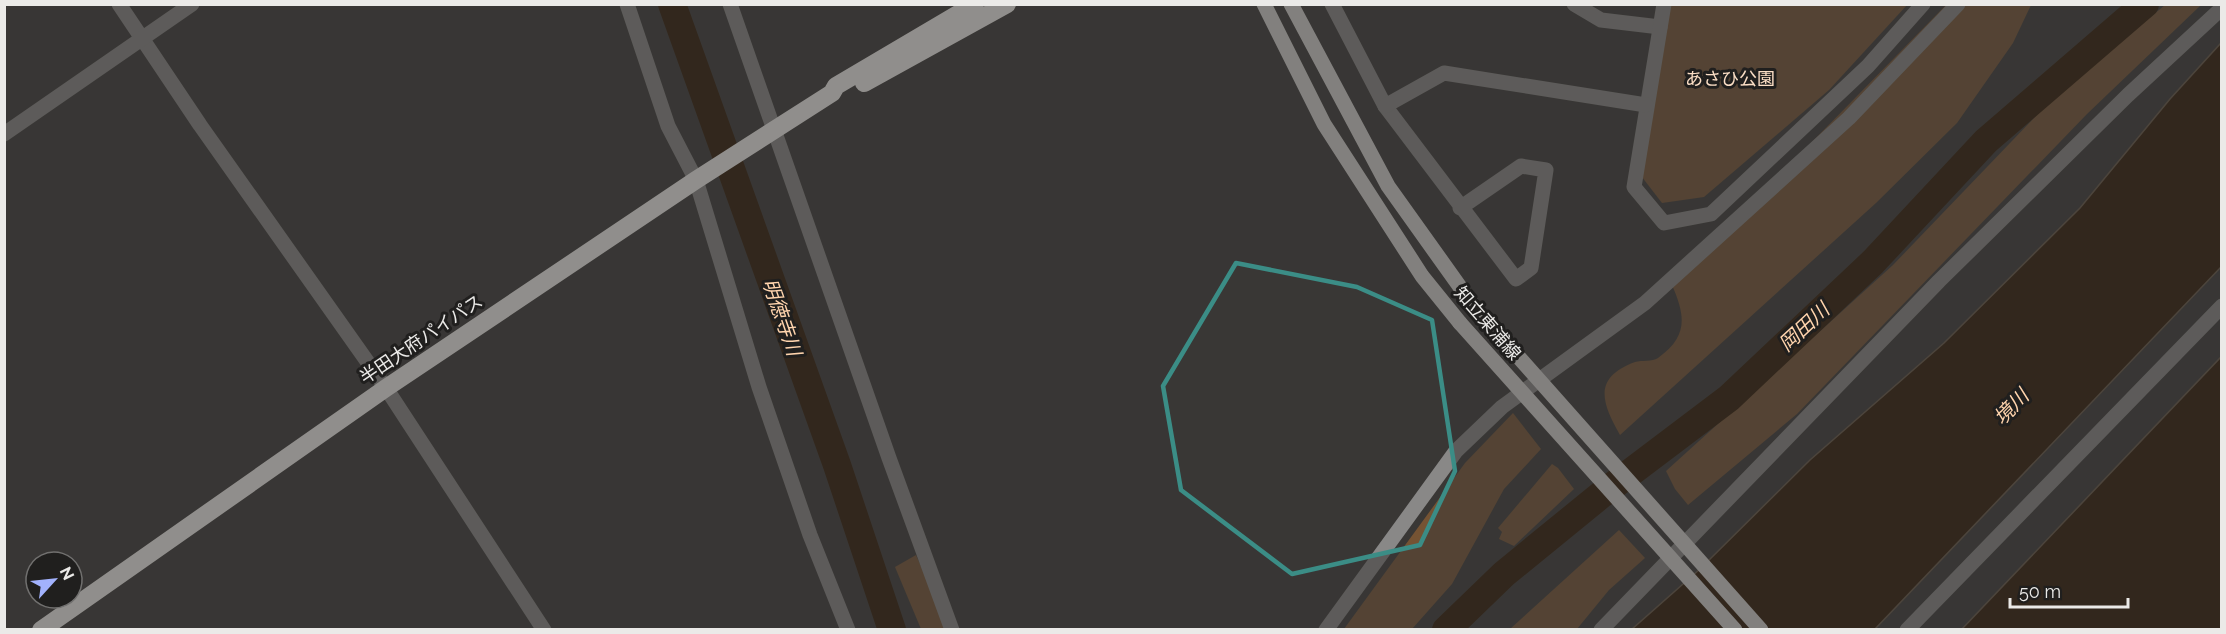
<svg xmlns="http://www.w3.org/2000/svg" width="2226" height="634" font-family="Raleway,'Noto Sans JP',sans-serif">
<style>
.green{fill:#755333}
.water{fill:#2c1600;stroke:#655646;stroke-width:1.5}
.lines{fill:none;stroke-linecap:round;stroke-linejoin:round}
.river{stroke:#2c1600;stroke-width:28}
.minor{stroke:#898887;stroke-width:15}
.major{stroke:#dbd9d7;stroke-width:15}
.highway{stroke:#fbf9f6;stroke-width:18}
.major-bridge{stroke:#dbd9d7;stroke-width:15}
.marked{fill:none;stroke:#3b8d86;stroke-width:4.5;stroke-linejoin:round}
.labels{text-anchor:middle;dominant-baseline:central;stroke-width:6;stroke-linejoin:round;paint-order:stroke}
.park-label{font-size:18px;fill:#fbdec5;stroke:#201f1e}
.street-label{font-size:18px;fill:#ebeae8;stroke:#201f1e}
.water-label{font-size:20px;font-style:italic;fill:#ffd4ad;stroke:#201f1e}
</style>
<rect width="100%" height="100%" fill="#393735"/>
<g class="green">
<path d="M1670,5H1907L1829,90L1704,197L1662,203L1635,168Z"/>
<path d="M1946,5H2031L2013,43L1957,123L1876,203L1620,435C1602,403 1592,378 1635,362C1642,360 1652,362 1658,358C1689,336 1685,315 1672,285Z"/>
<path d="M2165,5H2201L2087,114L1797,414L1688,505L1675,489L1666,471L1893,265L2055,96Z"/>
<path d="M1513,413L1541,449L1504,489L1452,584L1412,629H1344L1465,463Z"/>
<path d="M1552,464L1558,468L1574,489L1514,546L1499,539L1502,532L1498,528Z"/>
<path d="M1619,530L1645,558L1609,590L1577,629H1510Z"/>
<path d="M916,555L949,629H921L895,567Z"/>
</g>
<g class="water">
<path d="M2221,43V267L1875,629L1631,630L1700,569L1810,460L1944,343L2080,208L2170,99Z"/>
<path d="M2221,357V629H1962Z"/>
</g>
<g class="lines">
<g class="river">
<path d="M672,4L837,465L892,630"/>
<path d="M1446,630L1504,574L1602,494L1729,398L1873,262L1986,141L2145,4"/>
</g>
<g class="minor">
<path d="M119,4L200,125L386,388L544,630"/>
<path d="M627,4L668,126L696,180L759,387L810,535L848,630"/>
<path d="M730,4L889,458L952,630"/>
<path d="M1332,4L1385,106L1516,279L1531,268L1546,170L1521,166L1460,208"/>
<path d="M1574,4L1601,20L1660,27"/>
<path d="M1664,4L1634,187L1664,223L1711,214L1868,66L1923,4"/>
<path d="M1385,106L1444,73L1646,105"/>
<path d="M4,134L192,4"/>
<path d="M1326,630L1456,451L1502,407L1645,303L1849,118L1958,4"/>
<path d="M1601,630L1939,281L2128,95L2222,8"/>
<path d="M1907,630L2222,306"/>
</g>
<g class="major">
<path d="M1264,4L1324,124L1422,276L1460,323"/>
<path d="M1291,4L1388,186L1475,308"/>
</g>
<g class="highway">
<path d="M864,83L1007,4"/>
<path d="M41,630L386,388L696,180L832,93L836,86L975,4"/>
</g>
<g class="major-bridge">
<path d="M1475,308L1761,630"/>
<path d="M1460,323L1735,630"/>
</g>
</g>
<path d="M0 0H2226V634H0ZM1236,263L1357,287L1432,320L1455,471L1420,545L1292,574L1181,490L1163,386Z" fill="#393735" fill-opacity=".55" fill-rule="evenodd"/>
<path class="marked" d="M1236,263L1357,287L1432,320L1455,471L1420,545L1292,574L1181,490L1163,386Z"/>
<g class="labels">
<g class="park-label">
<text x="1730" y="78">あさひ公園</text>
</g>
<g class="street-label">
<text transform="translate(1488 323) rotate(49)">知立東浦線</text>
<text transform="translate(421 339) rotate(-34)">半田大府パイパス</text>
</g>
<g class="water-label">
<text transform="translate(782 317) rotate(71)">明徳寺川</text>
<text transform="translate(1804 327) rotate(-43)">岡田川</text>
<text transform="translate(2011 407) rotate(-46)">境川</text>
</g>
</g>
<rect width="2226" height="634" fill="none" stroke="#ebeae8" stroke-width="12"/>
<g transform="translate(54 580) rotate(63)"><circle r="28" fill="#201f1e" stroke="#71706f" stroke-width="1.5"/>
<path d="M0-4.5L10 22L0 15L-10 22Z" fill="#a2b2fd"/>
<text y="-9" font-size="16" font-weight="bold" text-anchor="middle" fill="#ebeae8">N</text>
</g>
<path d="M2010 598v9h118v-9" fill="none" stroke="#ebeae8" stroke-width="3"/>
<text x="2019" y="598" font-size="18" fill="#ebeae8" stroke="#201f1e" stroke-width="4.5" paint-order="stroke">50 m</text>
</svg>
